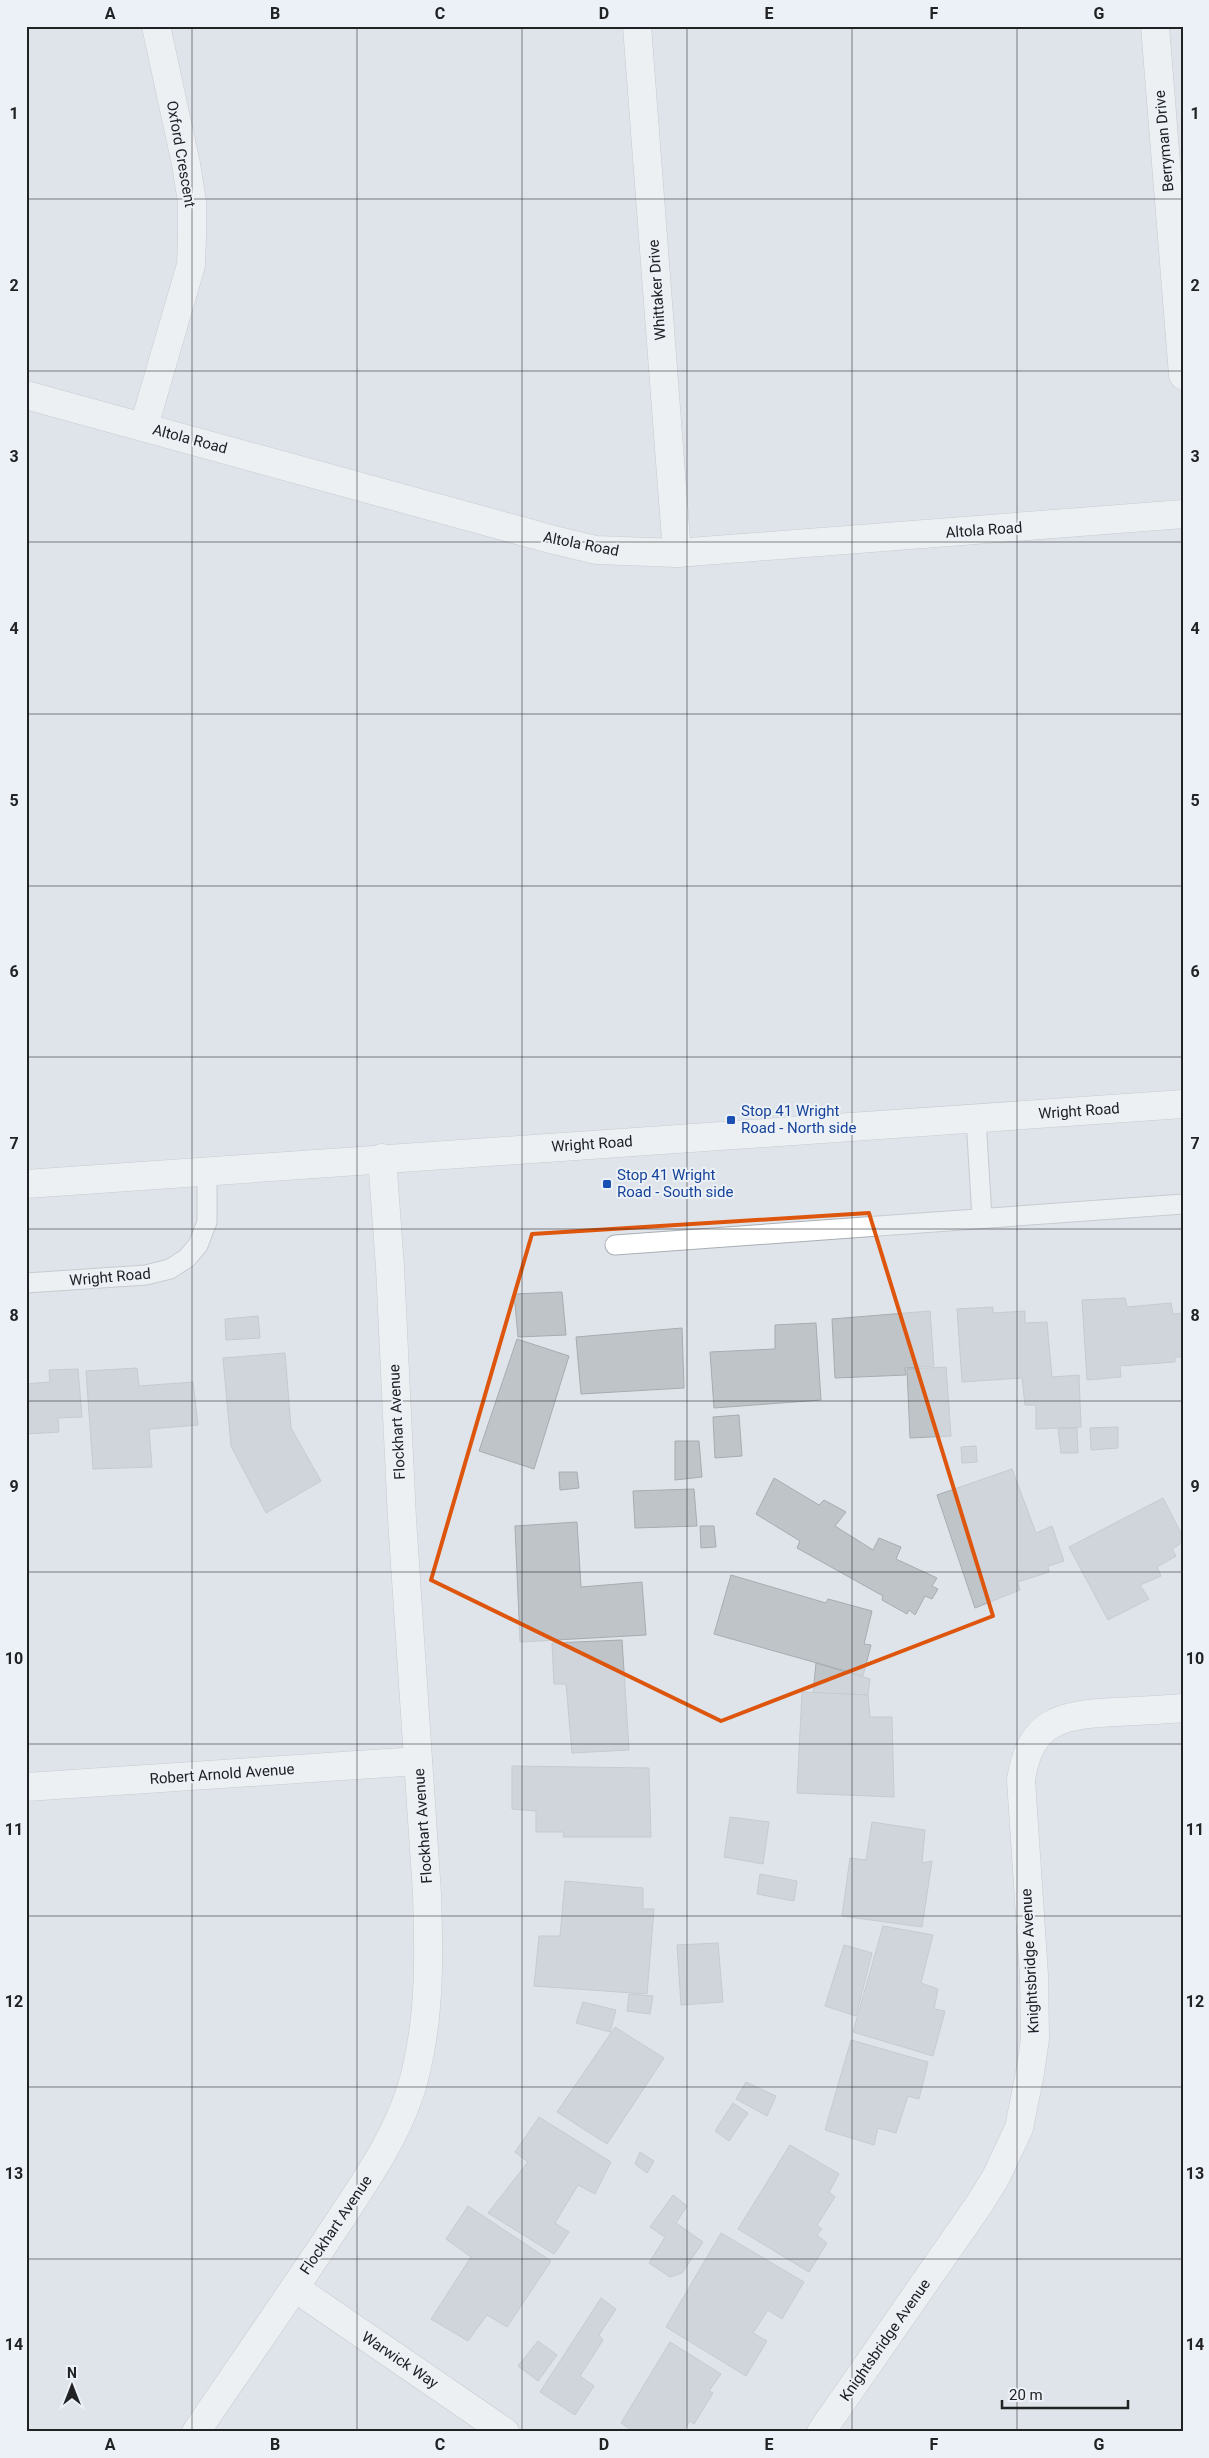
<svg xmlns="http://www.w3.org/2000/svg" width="1209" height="2458" font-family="Roboto,sans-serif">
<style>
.building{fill:#bfc4c9;stroke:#a7acb1}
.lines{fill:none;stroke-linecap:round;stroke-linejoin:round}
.lane-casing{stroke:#aaafb4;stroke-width:21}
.street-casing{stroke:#aaafb4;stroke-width:29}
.secondary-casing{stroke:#aaafb4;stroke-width:29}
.lane{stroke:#fff;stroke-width:19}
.street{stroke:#fff;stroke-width:28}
.secondary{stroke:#fff;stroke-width:28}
.marked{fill:none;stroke:#de560d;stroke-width:4;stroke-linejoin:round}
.grid{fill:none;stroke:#202224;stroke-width:1;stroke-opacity:0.55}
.transit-dot{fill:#1a4fb4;stroke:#ecf1f7;stroke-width:2}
.labels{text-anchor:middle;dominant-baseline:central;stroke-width:4;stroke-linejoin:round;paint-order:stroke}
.street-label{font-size:15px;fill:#202224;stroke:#ecf1f7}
.transit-label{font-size:15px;fill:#164399;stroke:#ecf1f7;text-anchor:start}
.neatline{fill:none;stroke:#202224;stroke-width:2}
.grid-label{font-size:16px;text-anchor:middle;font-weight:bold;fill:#202224}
</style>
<rect width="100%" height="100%" fill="#dfe4ea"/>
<g class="building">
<path d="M562,1292L566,1335L518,1337L514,1294Z"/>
<path d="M1125,1298L1127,1307L1171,1303L1173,1314L1183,1313V1357H1175V1362L1120,1366L1121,1377L1087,1380L1082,1300Z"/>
<path d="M993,1307V1313L1025,1311V1323L1047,1322L1052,1377L1079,1375L1081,1427L1036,1429V1405H1025L1022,1378L962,1382L957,1309Z"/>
<path d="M930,1311L934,1366L905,1368L906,1375L835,1378L832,1319Z"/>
<path d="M258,1316L260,1338L226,1340L225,1319Z"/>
<path d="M816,1323L821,1400L714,1408L710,1352L775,1349V1325Z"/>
<path d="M682,1328L684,1388L581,1394L576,1337Z"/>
<path d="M517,1339L569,1356L534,1469L479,1451Z"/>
<path d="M285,1353L291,1428L321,1481L266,1513L231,1446L223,1358Z"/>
<path d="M946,1367L951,1436L910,1438L907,1369Z"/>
<path d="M137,1368L139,1386L193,1382L198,1425L149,1429L152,1467L93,1469L86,1371Z"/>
<path d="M78,1369L82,1417L58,1418L59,1432L26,1434V1384L50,1382L49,1370Z"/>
<path d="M739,1415L742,1456L715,1458L713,1417Z"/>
<path d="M1118,1427V1448L1091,1450L1090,1428Z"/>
<path d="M1077,1428L1078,1453H1061L1058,1429Z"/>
<path d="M675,1441H699L702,1477L675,1480Z"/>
<path d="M976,1446L977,1462L962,1463L961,1447Z"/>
<path d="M1012,1469L1036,1533L1052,1526L1064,1561L1048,1566L1049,1572L1018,1582L1020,1590L975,1608L937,1495Z"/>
<path d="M559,1472H577L579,1488L560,1490Z"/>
<path d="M774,1478L819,1505L824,1500L846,1512L835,1526L873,1550L879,1538L901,1547L896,1559L937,1578L932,1586L938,1589L932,1599L925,1596L915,1615L909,1610L907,1614L882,1600L883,1596L797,1548L800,1541L756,1514Z"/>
<path d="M694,1489L697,1526L635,1528L633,1491Z"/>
<path d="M1163,1498L1183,1537V1542L1172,1549L1176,1556L1157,1567L1161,1576L1140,1585L1149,1599L1108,1620L1069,1547Z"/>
<path d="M577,1522L581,1587L642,1582L646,1635L520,1642L515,1526Z"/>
<path d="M700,1526H714L716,1547L701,1548Z"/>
<path d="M731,1575L826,1603L828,1599L872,1611L864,1644L871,1645L863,1676L714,1634Z"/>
<path d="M622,1640L629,1750L572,1753L566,1684H554L552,1643Z"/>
<path d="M816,1663L870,1679L868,1695L813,1693Z"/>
<path d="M802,1692L868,1695L870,1717H892L894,1797L797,1793Z"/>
<path d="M512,1766L649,1768L651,1837H563L564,1832H536V1811L512,1809Z"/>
<path d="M730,1817L769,1822L763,1864L724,1857Z"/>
<path d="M872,1822L925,1830L922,1863L932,1861L922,1927L842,1916L850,1858L866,1860Z"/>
<path d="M760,1874L797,1881L794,1901L757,1894Z"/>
<path d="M565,1881L643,1888V1909H654L647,1994L534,1986L539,1936H560Z"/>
<path d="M883,1926L933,1935L921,1983L938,1989L934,2009L945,2011L933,2056L853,2032Z"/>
<path d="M718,1943L723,2002L681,2005L677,1945Z"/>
<path d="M844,1945L872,1953L856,2016L825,2006Z"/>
<path d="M629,1994L653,1996L650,2014L627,2011Z"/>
<path d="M583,2002L616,2010L610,2032L576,2023Z"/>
<path d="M615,2027L664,2058L607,2144L557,2112Z"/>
<path d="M851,2040L928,2062L919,2099L908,2096L896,2133L878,2128L874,2145L825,2130Z"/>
<path d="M746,2082L776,2096L767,2116L736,2099Z"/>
<path d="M733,2103L748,2113L729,2141L715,2131Z"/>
<path d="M539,2117L611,2162L595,2194L578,2185L555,2223L569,2232L554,2254L488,2213L528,2162L515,2152Z"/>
<path d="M790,2145L839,2174L829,2192L835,2197L817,2225L822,2229L817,2235L827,2243L809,2272L738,2229Z"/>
<path d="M640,2152L654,2161L647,2173L635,2164Z"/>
<path d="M673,2195L687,2206L676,2223L703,2242L682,2273L670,2277L649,2263L665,2237L650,2227Z"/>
<path d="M468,2206L551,2261L507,2327L487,2315L468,2341L431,2319L471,2257L446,2239Z"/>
<path d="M721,2233L804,2282L782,2319L768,2310L753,2333L767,2341L746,2376L666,2327Z"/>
<path d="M601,2298L616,2309L599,2335L603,2340L580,2376L594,2386L575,2415L540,2392Z"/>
<path d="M538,2341L557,2355L538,2381L518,2366Z"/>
<path d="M670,2342L721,2374L709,2391L713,2393L694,2424L690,2421L682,2432H634L621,2423Z"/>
</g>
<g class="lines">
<g class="lane-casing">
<g id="lane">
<path d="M976,1118L982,1218"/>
<path d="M615,1245L1183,1204"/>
<path d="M26,1283L146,1275L170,1269L187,1258L198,1245L207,1222V1172"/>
</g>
</g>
<g class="street-casing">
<g id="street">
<path d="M637,26L677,553"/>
<path d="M1155,26L1183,375"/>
<path d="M26,395L554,540L596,550L677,553L1183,514"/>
<path d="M144,426L191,265L192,237V202L186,164L156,26"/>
<path d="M26,1787L418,1761"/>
<path d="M295,2288L505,2432"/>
<path d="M196,2432C240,2367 285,2303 328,2238C362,2186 402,2132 416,2071C430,2013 429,1953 427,1894L402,1519L390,1267L382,1158"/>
<path d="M821,2432L980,2203L996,2177L1019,2128L1030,2073L1035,2039L1034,1976L1021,1780C1030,1720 1061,1715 1114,1712C1137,1711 1160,1710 1183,1708"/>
</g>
</g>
<g class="secondary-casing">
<path id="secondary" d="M26,1184L1183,1104"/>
</g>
<use href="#lane" class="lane"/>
<use href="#street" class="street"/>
<use href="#secondary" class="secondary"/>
</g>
<path d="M0 0H1209V2458H0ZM869,1213L993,1616L721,1721L431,1580L532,1234Z" fill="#dfe4ea" fill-opacity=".55" fill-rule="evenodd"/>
<path class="marked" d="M869,1213L993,1616L721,1721L431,1580L532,1234Z"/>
<path class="grid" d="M192,26V2432M357,26V2432M522,26V2432M687,26V2432M852,26V2432M1017,26V2432M26,199H1183M26,371H1183M26,542H1183M26,714H1183M26,886H1183M26,1057H1183M26,1229H1183M26,1401H1183M26,1572H1183M26,1744H1183M26,1916H1183M26,2087H1183M26,2259H1183"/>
<g class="transit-dot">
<rect x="726" y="1115" width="10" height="10" rx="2.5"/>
<rect x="602" y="1179" width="10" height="10" rx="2.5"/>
</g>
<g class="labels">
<g class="street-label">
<text transform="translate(1164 141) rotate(-95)">Berryman Drive</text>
<text transform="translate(181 154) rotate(80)">Oxford Crescent</text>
<text transform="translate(657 290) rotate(-94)">Whittaker Drive</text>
<text transform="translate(190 439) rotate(15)">Altola Road</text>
<text transform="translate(984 530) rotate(-4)">Altola Road</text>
<text transform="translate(581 544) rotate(11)">Altola Road</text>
<text transform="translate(1079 1111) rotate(-4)">Wright Road</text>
<text transform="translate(592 1144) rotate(-4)">Wright Road</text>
<text transform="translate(110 1277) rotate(-5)">Wright Road</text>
<text transform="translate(397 1422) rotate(-93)">Flockhart Avenue</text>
<text transform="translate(222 1774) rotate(-4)">Robert Arnold Avenue</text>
<text transform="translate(423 1826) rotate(-94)">Flockhart Avenue</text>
<text transform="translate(1030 1961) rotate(-93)">Knightsbridge Avenue</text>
<text transform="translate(336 2225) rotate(-56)">Flockhart Avenue</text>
<text transform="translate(885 2340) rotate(-55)">Knightsbridge Avenue</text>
<text transform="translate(400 2360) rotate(34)">Warwick Way</text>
</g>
<g class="transit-label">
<text x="741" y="1111">Stop 41 Wright<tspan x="741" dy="17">Road - North side</tspan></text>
<text x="617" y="1175">Stop 41 Wright<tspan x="617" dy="17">Road - South side</tspan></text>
</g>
</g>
<rect width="1209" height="2458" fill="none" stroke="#ecf1f7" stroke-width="55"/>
<g transform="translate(72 2386)" stroke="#ecf1f7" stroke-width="4" paint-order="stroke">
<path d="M0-4L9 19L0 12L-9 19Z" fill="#202224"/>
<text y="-8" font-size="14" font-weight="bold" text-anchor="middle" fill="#202224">N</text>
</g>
<path d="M1002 2400v8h126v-8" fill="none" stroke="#202224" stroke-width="2.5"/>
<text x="1009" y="2400" font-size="15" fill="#202224" stroke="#ecf1f7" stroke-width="4" paint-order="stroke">20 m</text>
<rect x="28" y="28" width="1154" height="2402" class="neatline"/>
<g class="grid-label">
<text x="110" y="19">A</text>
<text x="275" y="19">B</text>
<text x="440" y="19">C</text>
<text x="604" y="19">D</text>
<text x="769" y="19">E</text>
<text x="934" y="19">F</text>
<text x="1099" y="19">G</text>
<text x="14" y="119">1</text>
<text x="1195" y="119">1</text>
<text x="14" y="291">2</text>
<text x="1195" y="291">2</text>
<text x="14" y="462">3</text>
<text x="1195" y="462">3</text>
<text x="14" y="634">4</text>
<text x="1195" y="634">4</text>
<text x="14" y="806">5</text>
<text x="1195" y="806">5</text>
<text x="14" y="977">6</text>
<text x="1195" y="977">6</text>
<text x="14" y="1149">7</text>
<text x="1195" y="1149">7</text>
<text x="14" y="1321">8</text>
<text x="1195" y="1321">8</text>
<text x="14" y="1492">9</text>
<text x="1195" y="1492">9</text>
<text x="14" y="1664">10</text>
<text x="1195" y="1664">10</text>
<text x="14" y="1835">11</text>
<text x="1195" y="1835">11</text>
<text x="14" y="2007">12</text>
<text x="1195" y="2007">12</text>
<text x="14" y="2179">13</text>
<text x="1195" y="2179">13</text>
<text x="14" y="2350">14</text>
<text x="1195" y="2350">14</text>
<text x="110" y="2450">A</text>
<text x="275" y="2450">B</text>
<text x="440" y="2450">C</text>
<text x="604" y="2450">D</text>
<text x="769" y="2450">E</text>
<text x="934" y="2450">F</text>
<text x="1099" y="2450">G</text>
</g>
</svg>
